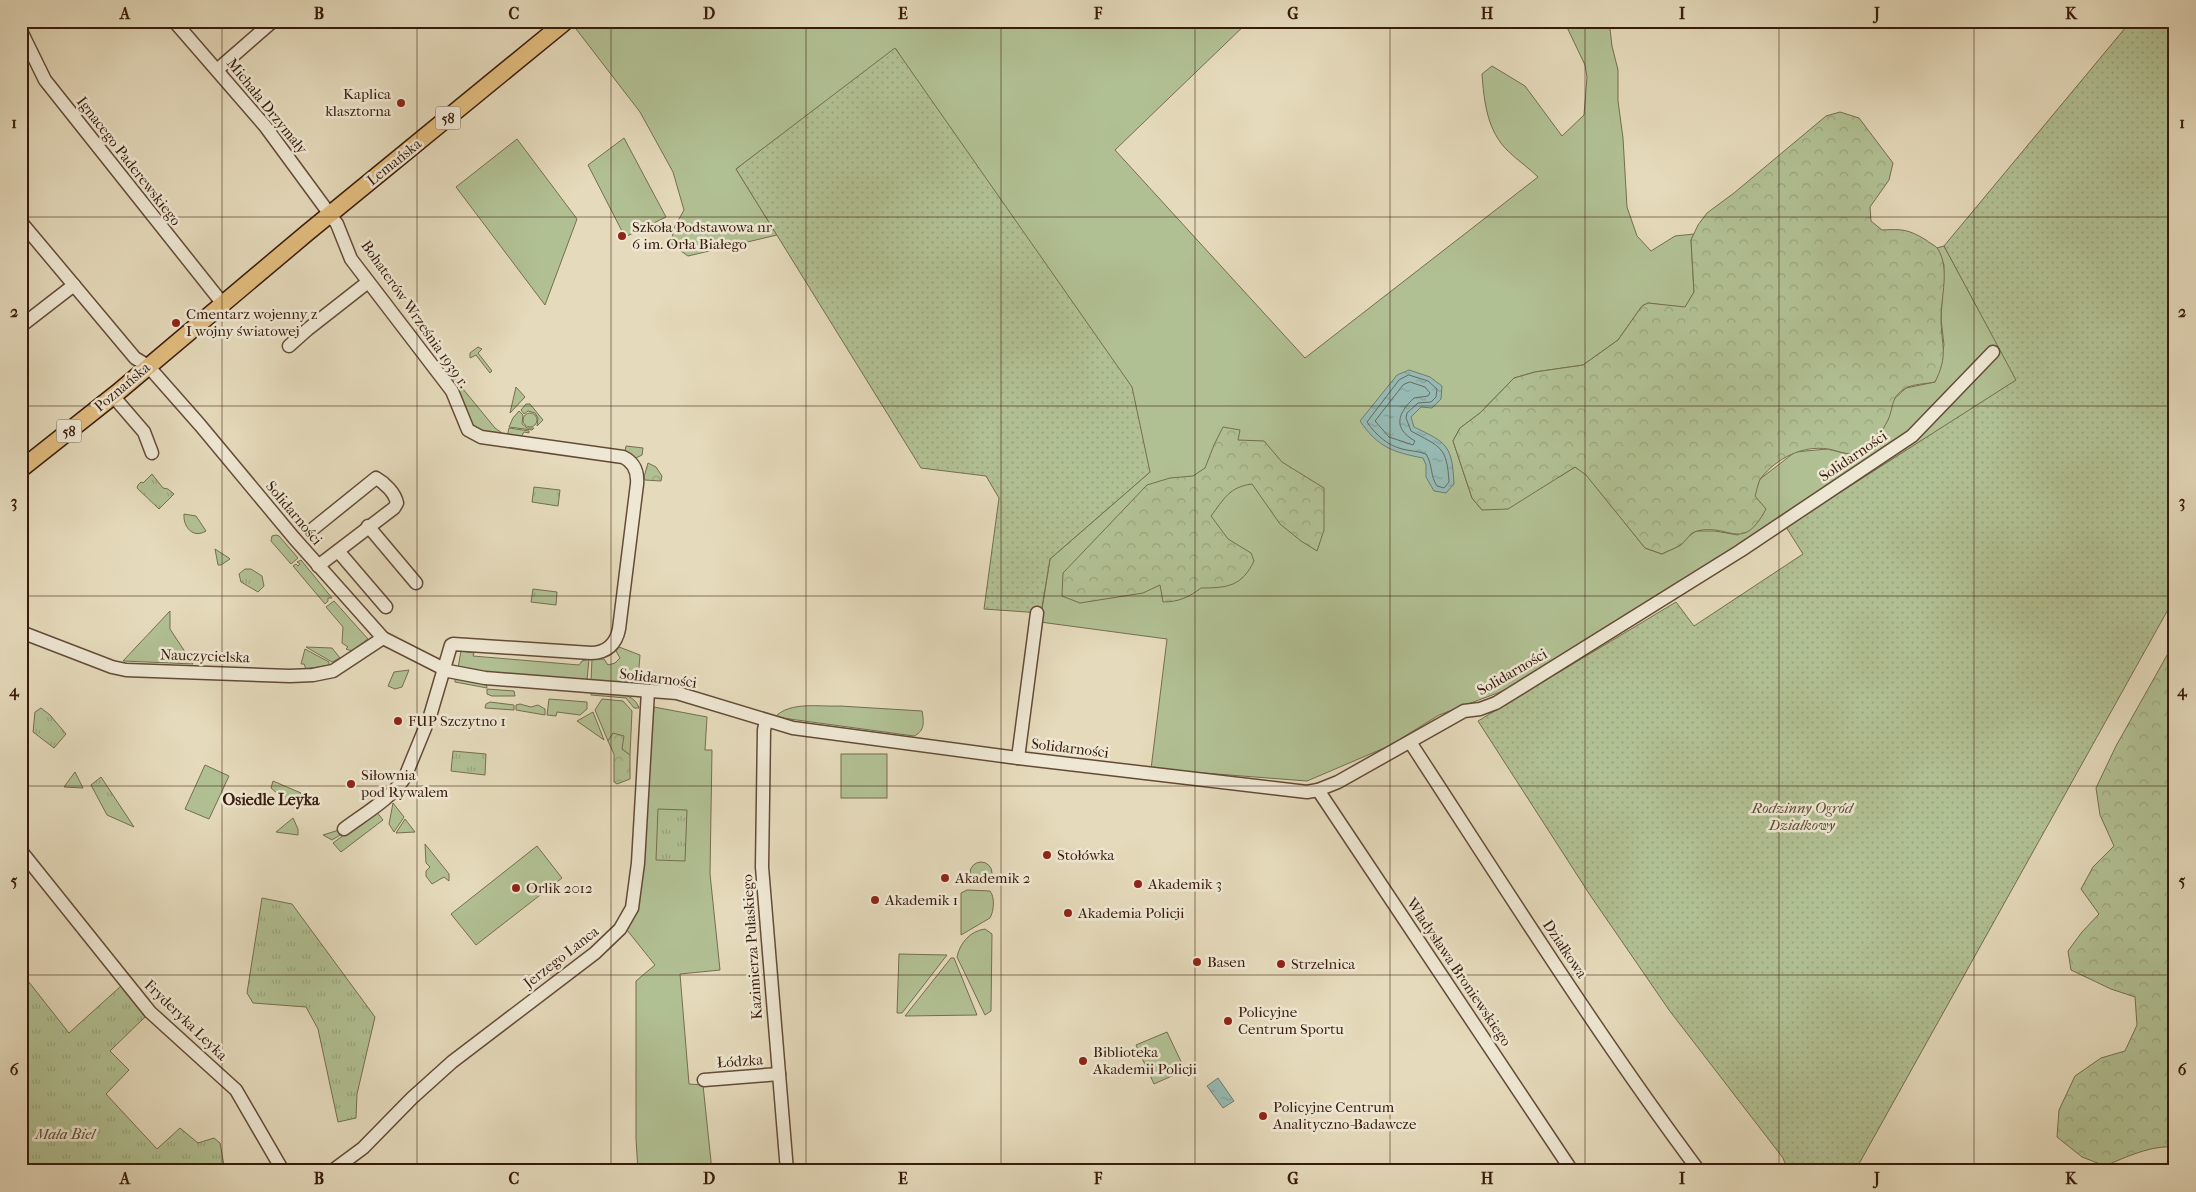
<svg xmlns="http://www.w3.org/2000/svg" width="2196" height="1192" font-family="'IM FELL French Canon',serif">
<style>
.grass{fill:#b1c093;stroke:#756e4f}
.forest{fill:url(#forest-crowns);stroke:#756e4f}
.park{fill:url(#park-tufts);stroke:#756e4f}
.garden{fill:url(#garden-dots);stroke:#756e4f}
.water{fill:url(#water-ripples);stroke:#717a70}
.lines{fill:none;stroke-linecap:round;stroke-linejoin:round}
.shore{stroke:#686a5f;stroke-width:1}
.minor-casing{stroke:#644b37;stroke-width:15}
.major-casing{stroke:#391b0b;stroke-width:19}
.minor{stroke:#eee7d3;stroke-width:12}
.major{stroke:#e2bd7e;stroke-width:16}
.grid{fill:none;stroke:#391b0b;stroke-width:1;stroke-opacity:0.55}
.poi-dot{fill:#8f2418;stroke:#eee7d3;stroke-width:2}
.labels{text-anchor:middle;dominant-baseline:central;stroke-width:5;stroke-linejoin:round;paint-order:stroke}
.shield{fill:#eee7d3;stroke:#6f5847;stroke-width:1}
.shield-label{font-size:14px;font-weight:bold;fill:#391b0b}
.poi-label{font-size:15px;fill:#391b0b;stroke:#eee7d3;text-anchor:start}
.street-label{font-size:15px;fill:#391b0b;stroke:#eee7d3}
.park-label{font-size:15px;font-style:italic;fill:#5d4d34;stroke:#eee7d3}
.neighbourhood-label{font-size:16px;font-weight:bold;fill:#391b0b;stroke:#eee7d3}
.neatline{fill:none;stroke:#391b0b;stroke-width:2}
.grid-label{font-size:16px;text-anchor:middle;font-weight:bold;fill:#391b0b}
</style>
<defs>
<pattern id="forest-crowns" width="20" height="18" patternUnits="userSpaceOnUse" patternTransform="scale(1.25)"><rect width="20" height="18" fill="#b1c093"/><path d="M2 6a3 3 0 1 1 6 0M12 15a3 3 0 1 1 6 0" fill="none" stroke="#99a47d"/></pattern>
<pattern id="park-tufts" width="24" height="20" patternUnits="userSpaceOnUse" patternTransform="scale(1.25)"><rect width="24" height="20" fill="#b1c093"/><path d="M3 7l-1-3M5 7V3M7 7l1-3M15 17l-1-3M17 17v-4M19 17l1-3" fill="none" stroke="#99a47d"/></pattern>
<pattern id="garden-dots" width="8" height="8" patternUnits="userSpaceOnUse" patternTransform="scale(1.25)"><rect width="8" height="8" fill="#b1c093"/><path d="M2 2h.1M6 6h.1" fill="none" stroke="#99a47d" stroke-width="1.8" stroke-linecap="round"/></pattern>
<pattern id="water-ripples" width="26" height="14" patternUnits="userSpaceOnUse" patternTransform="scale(1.25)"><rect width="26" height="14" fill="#96bab3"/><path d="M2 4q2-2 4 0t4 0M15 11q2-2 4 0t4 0" fill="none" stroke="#829f99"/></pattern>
</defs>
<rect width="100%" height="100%" fill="#e5dabb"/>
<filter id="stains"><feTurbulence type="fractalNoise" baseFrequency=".004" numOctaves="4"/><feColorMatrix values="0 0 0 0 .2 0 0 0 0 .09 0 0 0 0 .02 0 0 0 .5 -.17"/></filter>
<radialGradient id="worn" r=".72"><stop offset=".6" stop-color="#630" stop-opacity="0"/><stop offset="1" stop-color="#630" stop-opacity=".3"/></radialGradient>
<g class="grass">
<path d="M578,21H1249L1115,150L1305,358L1538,177C1529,168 1517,160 1508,151C1487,131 1484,101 1482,74L1492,66L1525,86L1562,136L1584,115L1587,77L1585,65L1564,21H1609L1612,46L1618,70V101L1623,138L1627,207L1637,236L1651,251L1675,236L1694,234L1691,240L1694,292L1685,308L1648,303L1642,306L1618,340L1583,365L1535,372L1514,378L1480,413L1460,428L1453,441L1472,498L1482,510L1561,476L1575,467L1586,474L1645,548L1662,554L1681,545L1686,538L1696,531H1715L1738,535L1760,479L1795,452L1827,449L1844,453L1872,446L1888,419L1893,400L1906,388L1935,382L1944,345L1941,319L1944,265L1937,248L1944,246L2017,380L1786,527L1516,686L1439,715L1389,746L1307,781L1151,769L1167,639L1040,622L1050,559L1150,472L896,49L736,169L777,235L688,256L671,244L674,228L684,210L673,172L640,112L573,25Z"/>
<path d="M624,138L666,217L625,237L588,165Z"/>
<path d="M517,139L577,219L545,305L456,187Z"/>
<path d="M478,347L482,349L478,353L492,371L490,373L476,355L470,358V353Z"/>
<path d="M452,370L454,378L495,428L502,433L501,435L480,431L471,425L452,383Z"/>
<path d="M516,387L525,397L510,413Z"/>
<path d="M526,404H530L543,420L537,426L538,418L535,413L528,411L524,414L521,410Z"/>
<path d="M519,411L523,415L522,424L527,428H534L532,430L509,427L513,418Z"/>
<circle cx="530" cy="420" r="7"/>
<path d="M509,428L529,431V433L524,432L521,437H507Z"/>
<path d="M626,446L643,448L642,455L634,459L625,452Z"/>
<path d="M184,514L196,516L206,531C193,539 183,527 184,514Z"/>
<path d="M276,535L279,536L298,558L291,564L271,541L272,536Z"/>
<path d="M215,549L229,558L230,559L221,565H218Z"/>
<path d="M301,560L332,598H328V601L325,604L293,566L296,564L298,566L300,564L297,562Z"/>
<path d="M334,601L368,639L352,651L346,649L348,647L342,643L343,627L326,607Z"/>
<path d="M170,611V629L193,664L123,661Z"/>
<path d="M306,647L332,648L340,658L332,662Z"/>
<path d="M619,647L640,655L638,680L633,685L591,681L592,659H604L608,665L615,663L620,658L616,651Z"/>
<path d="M305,649L329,662V665L306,669L304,664H301Z"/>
<path d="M461,651L474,653L473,656L579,665L582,661L589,659L587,680L477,671L458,668Z"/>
<path d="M409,670L402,687L395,689L388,686L394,672Z"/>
<path d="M455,677L486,682L487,688L455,682Z"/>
<path d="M487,689L514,691L515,696H492L487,694Z"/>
<path d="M591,691C608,693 633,690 639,708H634L626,698L591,695Z"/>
<path d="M549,699L587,702V709L580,715L557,712L556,716L547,715Z"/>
<path d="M602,699L623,701L632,711L630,755L622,749L613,733L608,741L595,710Z"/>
<path d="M490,702L514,705V710L485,708L486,704Z"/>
<path d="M520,704L531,707L538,705L545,709V715L516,710V705Z"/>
<path d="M840,706L922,711C924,722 925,731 914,736L775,717C790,701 820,707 840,706Z"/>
<path d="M654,707L707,717L705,750H712L710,874L720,970L680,974L689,1084L703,1085L712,1171H638L636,1139V981L655,965L627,930L638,910Z"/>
<path d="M593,712L604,740L577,721Z"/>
<rect x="841" y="754" width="46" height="44"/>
<path d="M205,765L229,776L209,819L185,809Z"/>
<path d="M75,772L83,788L64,787Z"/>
<path d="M273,781L301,793L295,809L271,788Z"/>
<path d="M393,803L404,817L394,832L389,824Z"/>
<path d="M376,811L383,820L341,852L333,843Z"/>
<path d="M293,818L298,829V835L276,832Z"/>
<path d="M405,819L415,832L396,833Z"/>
<path d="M339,830L345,832L332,840L323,835Z"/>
<path d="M425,844L449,874V881L444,877L432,884L426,876V871L430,867L426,863Z"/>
<path d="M537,846L562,878L476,945L451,914Z"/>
<circle cx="981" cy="873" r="11"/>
<path d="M967,890L990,891C995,897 994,911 990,918L961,935V893Z"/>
<path d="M985,929L992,934L991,1011L985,1015L957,957C960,943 970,931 985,929Z"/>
<path d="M899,954L947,955L902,1013H897Z"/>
<path d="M951,958H954L977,1015L905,1016Z"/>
<path d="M1167,1032L1185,1070L1154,1084L1136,1045Z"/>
</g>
<g class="forest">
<path d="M1840,112L1859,118L1893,163L1889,180L1870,207L1871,221L1882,230C1902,229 1908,229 1926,240C1929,243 1935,245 1938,249C1950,269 1941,296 1941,318C1941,346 1949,354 1935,382C1926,384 1913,384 1906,388C1890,397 1894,407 1888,420C1882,431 1874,447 1862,452C1851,457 1839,451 1828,449C1803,445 1777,458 1761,478C1758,482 1757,490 1755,496L1766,509C1742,554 1730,523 1697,531C1689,533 1686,542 1679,546C1674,549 1667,551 1662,554L1645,548L1586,475L1575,467L1508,509L1482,510L1472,498L1453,441L1460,428L1480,413L1514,378L1535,372L1583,365L1618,340L1642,306L1648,303L1685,307L1694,292L1691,240L1698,225L1707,213L1734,193L1826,116Z"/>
<path d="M1223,427L1240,430L1238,440L1264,441L1282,462L1324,488V530L1317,551L1301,541L1280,524L1252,484C1229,487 1224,499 1211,516L1228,539L1251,553L1254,561C1242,586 1228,588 1201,588C1189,597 1179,602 1163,602L1160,585L1143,593L1080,603L1062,596L1063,573L1147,485L1170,478L1193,476L1205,468L1214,445Z"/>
<path d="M648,463L656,467L662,476L661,481L645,480L644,477Z"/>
<path d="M2175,641V1147C2151,1145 2126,1157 2105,1166L2082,1157L2057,1137L2059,1110L2075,1076L2101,1058L2125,1051L2137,1025L2135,997L2111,989L2071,970L2068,951L2082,932L2099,914L2081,889L2093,867L2114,846L2100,815L2096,788L2116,746Z"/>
<path d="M613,733L624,736L622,749L630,755V779L617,784L614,782V754L608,741Z"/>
</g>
<g class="park">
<path d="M152,474L163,488L168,489L174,494L159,509L137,488L138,485L141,482L143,483Z"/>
<path d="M534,487L560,490L558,506L532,502Z"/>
<path d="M245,569H251L262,576L264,586L258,592L241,582L239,574Z"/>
<path d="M533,589L557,592L556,605L531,602Z"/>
<path d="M41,708L50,715L66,734L54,748L33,732L35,712Z"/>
<path d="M453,751L486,754L485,775L451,771Z"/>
<path d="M101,777L134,827L107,815L91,785Z"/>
<path d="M658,809L687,810L685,861L656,860Z"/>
<path d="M262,898L292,904L375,1017L357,1094L356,1118L338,1122L318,1029L306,1007L253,1003L247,993Z"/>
<path d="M21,972L69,1033L121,986L146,1016L110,1051L129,1070L106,1094L157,1149L180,1128L198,1143L214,1138L220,1143L225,1171H21Z"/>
</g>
<g class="garden">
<path d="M2131,21H2175V597L1855,1171H1788L1783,1158L1669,1010L1590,895L1478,721L1676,602L1694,626L1803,554L1786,527L2016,380L1944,246Z"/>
<path d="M895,48L1132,387L1150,472L1050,559L1041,613L984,609L999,498L986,476L921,468L736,169Z"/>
</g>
<g class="water">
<path d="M1409,370L1430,377L1442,386L1441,399L1432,408L1421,407L1411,417L1414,427C1448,443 1452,446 1454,484L1446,493L1434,491L1426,477V465L1423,458C1392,452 1378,447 1360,421L1397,375Z"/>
<path d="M1218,1078L1234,1101L1223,1108L1207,1086Z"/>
</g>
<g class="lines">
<g class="shore">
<path d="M1409,375L1428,381L1437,389L1436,397L1431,402L1418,403L1407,413L1406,418L1411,431C1440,447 1447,446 1449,482L1444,488L1437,486C1430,476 1433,465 1426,454C1418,451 1410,451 1402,449C1387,445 1376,435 1367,422L1399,380Z"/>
<path d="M1410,382L1425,387L1430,393L1428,396L1414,398C1398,413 1392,428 1415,441L1413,445L1389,437L1375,421L1403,385Z"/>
</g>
<g class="minor-casing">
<g id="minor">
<path d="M174,21L265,126L337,224L351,259L452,391L468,430L481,437L623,457C634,462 638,472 637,484L619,629C616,644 607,653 591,653L453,644L451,645L430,716L405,777C392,798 364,814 344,829"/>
<path d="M21,31L45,80L223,304"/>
<path d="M217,70L273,21"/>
<path d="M21,222L135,358L148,366L200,425L294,538L383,638L448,671L485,678L677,693L793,728L1018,758L1307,792L1318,790L1338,782L1464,711L1480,709L1496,703L1740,551L1912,436L1993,352"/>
<path d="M21,326L74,285"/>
<path d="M289,346L308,329L368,282"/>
<path d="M113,396L144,432L152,453"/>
<path d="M368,526L416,583"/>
<path d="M314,528L376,478C385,483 395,493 397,503L394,508L318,566"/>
<path d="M338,551L386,607"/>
<path d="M21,632L112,667L126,670L290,676L313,675L333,671L383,638"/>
<path d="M766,721L764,730L762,867L787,1171"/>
<path d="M1410,742C1504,886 1596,1033 1699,1171"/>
<path d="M1018,758L1037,613"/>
<path d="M1318,790L1572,1171"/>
<path d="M21,851L150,1012L236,1090L283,1171"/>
<path d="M704,1080L779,1074"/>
<path d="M332,1171L363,1148L412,1098L452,1062L595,953L620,929L632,908L638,863L648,691"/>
</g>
</g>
<g class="major-casing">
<path id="major" d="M21,469L117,393L307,233L566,21"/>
</g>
<use href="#minor" class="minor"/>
<use href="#major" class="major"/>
</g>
<path class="grid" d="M222,21V1171M417,21V1171M611,21V1171M806,21V1171M1001,21V1171M1195,21V1171M1390,21V1171M1585,21V1171M1779,21V1171M1974,21V1171M21,217H2175M21,406H2175M21,596H2175M21,786H2175M21,975H2175"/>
<g class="poi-dot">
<circle cx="401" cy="103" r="5"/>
<circle cx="622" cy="236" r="5"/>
<circle cx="176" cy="323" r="5"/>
<circle cx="398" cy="721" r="5"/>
<circle cx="351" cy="784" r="5"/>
<circle cx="1047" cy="855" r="5"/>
<circle cx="945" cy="878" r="5"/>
<circle cx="1138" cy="884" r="5"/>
<circle cx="516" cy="888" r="5"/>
<circle cx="875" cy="900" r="5"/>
<circle cx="1068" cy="913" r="5"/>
<circle cx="1197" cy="962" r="5"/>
<circle cx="1281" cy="964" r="5"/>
<circle cx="1228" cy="1021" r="5"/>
<circle cx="1083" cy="1061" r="5"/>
<circle cx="1263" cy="1116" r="5"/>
</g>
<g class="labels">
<g class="shield">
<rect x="435.5" y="106.5" width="25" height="23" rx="4"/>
<rect x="56.5" y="419.5" width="25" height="23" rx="4"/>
</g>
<g class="shield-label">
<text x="448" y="118">58</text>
<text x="69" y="431">58</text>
</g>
<g class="poi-label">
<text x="391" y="94" text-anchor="end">Kaplica<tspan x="391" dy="17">klasztorna</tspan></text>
<text x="632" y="227">Szkoła Podstawowa nr<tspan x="632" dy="17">6 im. Orła Białego</tspan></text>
<text x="186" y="314">Cmentarz wojenny z<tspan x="186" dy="17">I wojny światowej</tspan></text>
<text x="408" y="721">FUP Szczytno 1</text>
<text x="361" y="775">Siłownia<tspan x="361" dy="17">pod Rywalem</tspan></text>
<text x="1057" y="855">Stołówka</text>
<text x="955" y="878">Akademik 2</text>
<text x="1148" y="884">Akademik 3</text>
<text x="526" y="888">Orlik 2012</text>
<text x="885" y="900">Akademik 1</text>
<text x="1078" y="913">Akademia Policji</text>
<text x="1207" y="962">Basen</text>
<text x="1291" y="964">Strzelnica</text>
<text x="1238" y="1012">Policyjne<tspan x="1238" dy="17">Centrum Sportu</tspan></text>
<text x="1093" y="1052">Biblioteka<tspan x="1093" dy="17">Akademii Policji</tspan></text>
<text x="1273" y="1107">Policyjne Centrum<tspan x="1273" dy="17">Analityczno-Badawcze</tspan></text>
</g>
<g class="street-label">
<text transform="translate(267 106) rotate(51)">Michała Drzymały</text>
<text transform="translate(129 161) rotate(52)">Ignacego Paderewskiego</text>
<text transform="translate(394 162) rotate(-39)">Lemańska</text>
<text transform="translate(415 314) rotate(55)">Bohaterów Września 1939 r.</text>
<text transform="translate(122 387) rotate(-40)">Poznańska</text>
<text transform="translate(1853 456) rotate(-34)">Solidarności</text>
<text transform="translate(294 513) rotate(50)">Solidarności</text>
<text transform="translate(205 656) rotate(2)">Nauczycielska</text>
<text transform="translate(1512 672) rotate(-30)">Solidarności</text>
<text transform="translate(658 678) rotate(7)">Solidarności</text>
<text transform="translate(1070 748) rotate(7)">Solidarności</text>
<text transform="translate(752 947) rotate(-94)">Kazimierza Pułaskiego</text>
<text transform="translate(1565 949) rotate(56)">Działkowa</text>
<text transform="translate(561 957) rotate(-38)">Jerzego Lanca</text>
<text transform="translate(1459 972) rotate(56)">Władysława Broniewskiego</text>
<text transform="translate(186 1020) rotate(44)">Fryderyka Leyka</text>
<text transform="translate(740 1061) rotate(-4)">Łódzka</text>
</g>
<g class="park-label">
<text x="1802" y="808">Rodzinny Ogród<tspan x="1802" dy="17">Działkowy</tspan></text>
<text x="65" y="1134">Mała Biel</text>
</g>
<g class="neighbourhood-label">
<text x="271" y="799">Osiedle Leyka</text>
</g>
</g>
<rect width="2196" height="1192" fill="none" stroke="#e5dabb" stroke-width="55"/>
<rect x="28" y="28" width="2140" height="1136" class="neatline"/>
<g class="grid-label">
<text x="125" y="19">A</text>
<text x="319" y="19">B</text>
<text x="514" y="19">C</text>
<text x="709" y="19">D</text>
<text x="903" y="19">E</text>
<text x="1098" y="19">F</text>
<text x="1293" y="19">G</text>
<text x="1487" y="19">H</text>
<text x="1682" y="19">I</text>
<text x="1877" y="19">J</text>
<text x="2071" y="19">K</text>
<text x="14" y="128">1</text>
<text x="2182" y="128">1</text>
<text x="14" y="317">2</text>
<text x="2182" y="317">2</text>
<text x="14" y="507">3</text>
<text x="2182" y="507">3</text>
<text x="14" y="696">4</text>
<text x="2182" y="696">4</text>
<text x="14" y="886">5</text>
<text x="2182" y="886">5</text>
<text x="14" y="1075">6</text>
<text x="2182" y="1075">6</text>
<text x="125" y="1184">A</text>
<text x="319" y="1184">B</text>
<text x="514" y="1184">C</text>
<text x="709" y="1184">D</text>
<text x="903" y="1184">E</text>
<text x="1098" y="1184">F</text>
<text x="1293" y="1184">G</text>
<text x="1487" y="1184">H</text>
<text x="1682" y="1184">I</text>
<text x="1877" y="1184">J</text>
<text x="2071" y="1184">K</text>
</g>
<rect width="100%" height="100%" filter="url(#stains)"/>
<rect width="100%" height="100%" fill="url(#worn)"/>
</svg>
